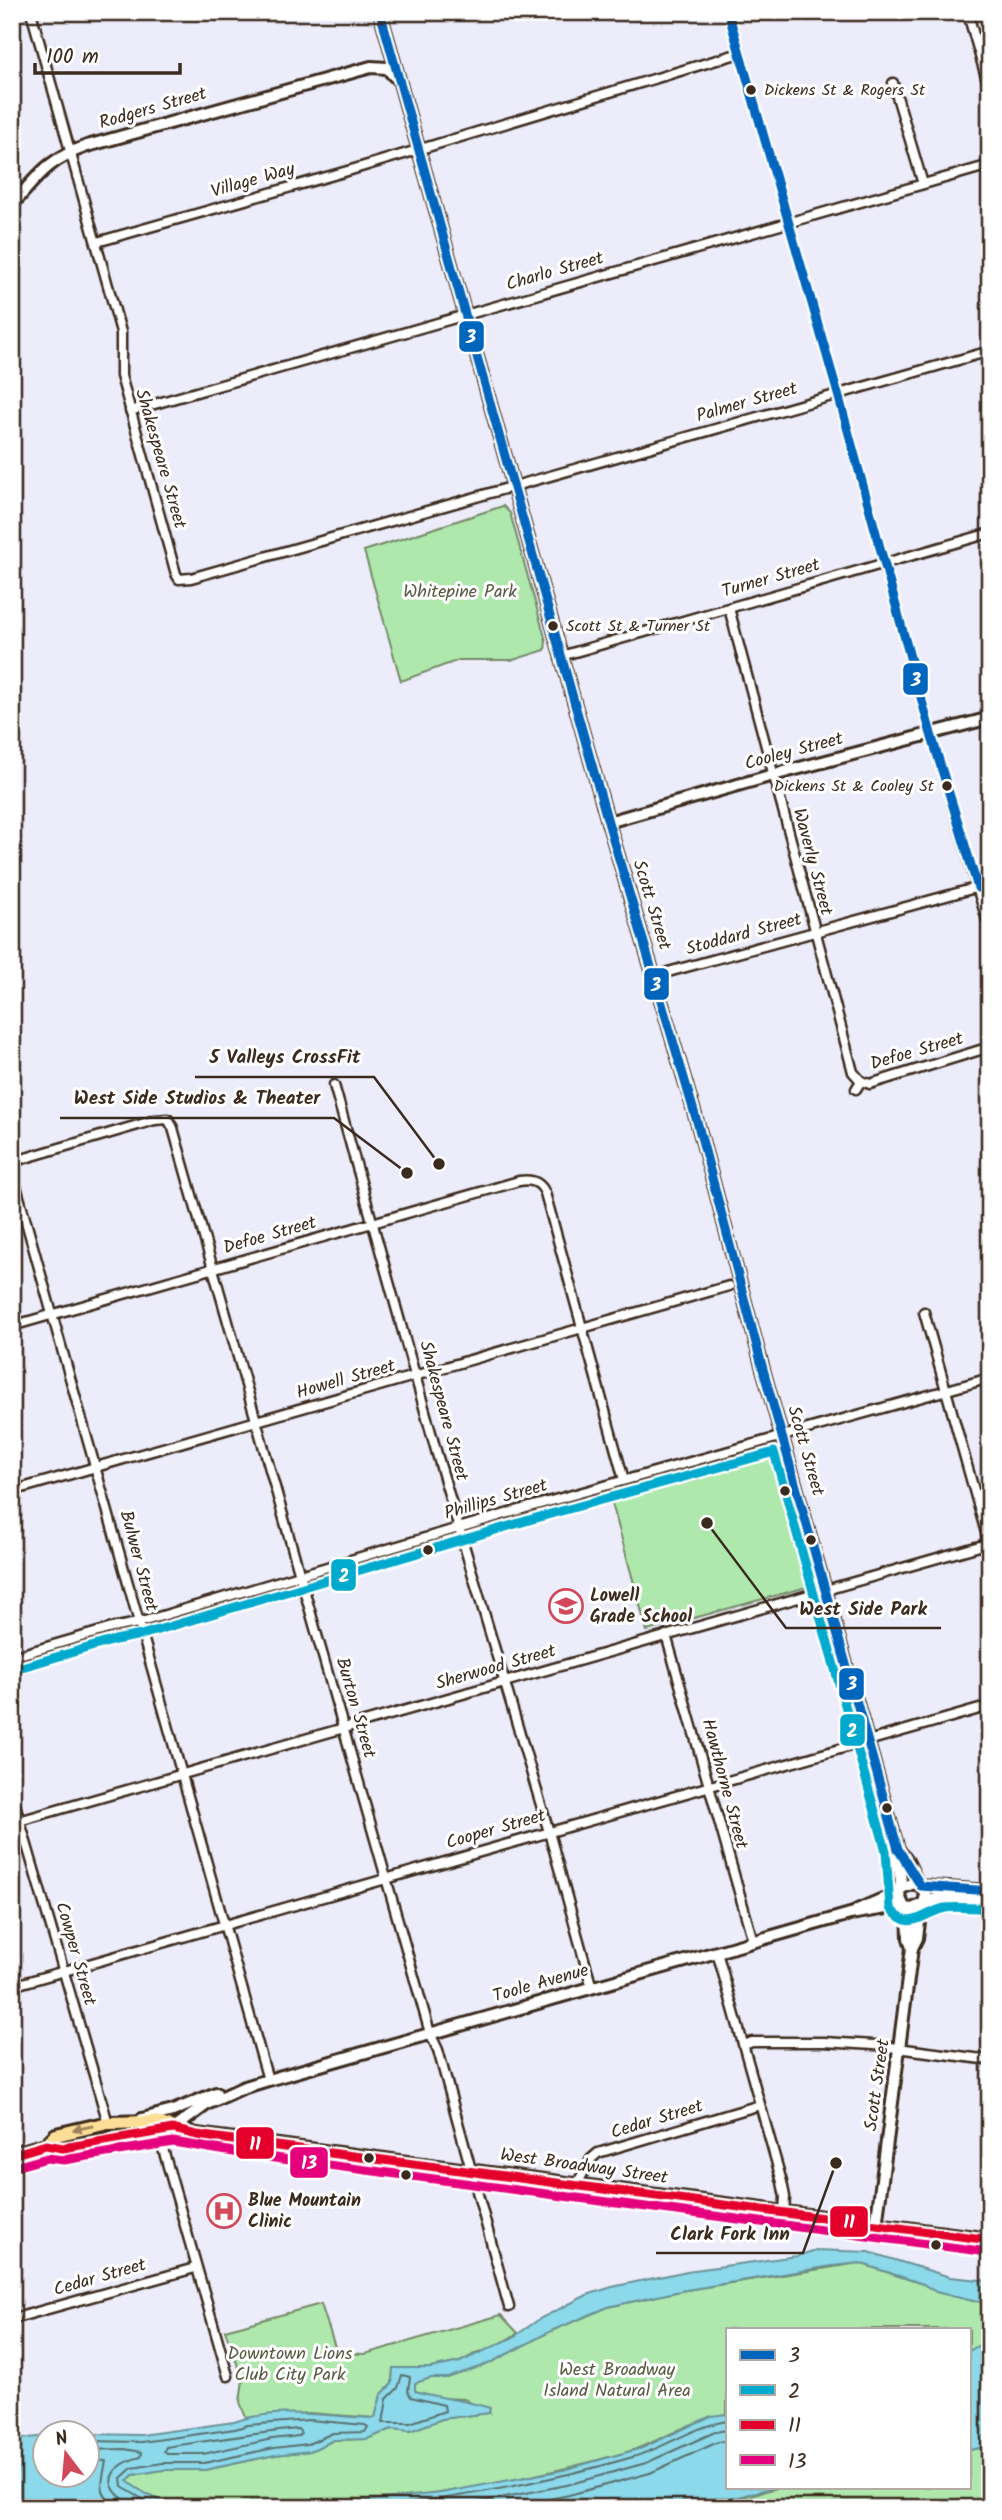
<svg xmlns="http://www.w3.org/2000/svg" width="1002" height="2520" font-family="Kalam,sans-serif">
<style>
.green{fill:#aee8ad;stroke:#748966;stroke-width:2}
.water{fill:#8bd9ea;stroke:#6b9398;stroke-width:2}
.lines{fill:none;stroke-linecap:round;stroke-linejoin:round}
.shore{stroke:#5b7070;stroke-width:2}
.street-casing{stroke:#3b2a1e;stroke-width:13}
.secondary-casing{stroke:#3b2a1e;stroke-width:16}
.primary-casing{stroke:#3b2a1e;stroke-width:18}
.street{stroke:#fff;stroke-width:8}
.secondary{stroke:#fff;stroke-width:10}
.primary{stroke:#fdde96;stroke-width:12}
.bus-1-casing{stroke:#fff;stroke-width:14}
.bus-2-casing{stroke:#fff;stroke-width:14}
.bus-3-casing{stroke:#fff;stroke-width:14}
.bus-4-casing{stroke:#fff;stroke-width:14}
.bus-1{stroke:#0065bd;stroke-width:9}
.bus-2{stroke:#00a9ce;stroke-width:9}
.bus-3{stroke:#e4002b;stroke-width:9}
.bus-4{stroke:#e5007d;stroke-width:9}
.oneway{fill:#9c845a}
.bus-dot{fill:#3b2a1e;stroke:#fff;stroke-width:2.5}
.labels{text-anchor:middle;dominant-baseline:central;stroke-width:6;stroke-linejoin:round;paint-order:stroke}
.bus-label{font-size:16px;fill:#3b2a1e;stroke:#fff;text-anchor:start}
.street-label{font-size:18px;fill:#3b2a1e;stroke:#fff}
.park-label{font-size:18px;fill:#585a42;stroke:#fff}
.poi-label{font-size:18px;font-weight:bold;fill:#3b2a1e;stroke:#fff;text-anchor:start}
.leader{fill:none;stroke:#3b2a1e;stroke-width:2.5}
.callout-dot{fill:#3b2a1e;stroke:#fff;stroke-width:2.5}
.callout-label{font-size:19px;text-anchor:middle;font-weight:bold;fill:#3b2a1e;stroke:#fff;stroke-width:6;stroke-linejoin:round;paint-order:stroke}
.line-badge{stroke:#fff;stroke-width:2.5}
.badge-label{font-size:19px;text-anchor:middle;font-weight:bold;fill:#fff}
</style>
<rect width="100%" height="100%" fill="#ececfb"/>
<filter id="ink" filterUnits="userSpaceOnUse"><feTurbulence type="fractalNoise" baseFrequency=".0143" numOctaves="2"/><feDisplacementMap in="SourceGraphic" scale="14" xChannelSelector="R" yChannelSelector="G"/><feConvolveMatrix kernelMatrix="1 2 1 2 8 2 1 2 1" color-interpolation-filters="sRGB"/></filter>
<g filter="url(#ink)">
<g class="green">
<path d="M503,506L510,513L546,641L545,650L513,660H459L401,681L364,551Z"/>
<path d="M776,1449L814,1585L647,1631L610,1496Z"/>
<path d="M859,2263L923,2284L937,2292L973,2301L990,2302V2339L969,2351V2329H727V2414C691,2419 659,2443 624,2453C502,2487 374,2508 248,2508C226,2508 183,2509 163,2502C150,2498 138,2489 126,2482L133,2475L163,2470H205L275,2455L310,2451L334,2440L367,2439L392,2429L410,2431L442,2419L489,2413L464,2399L438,2398L415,2391V2383L431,2378H447L488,2364L551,2331L608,2307L680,2291Z"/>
<path d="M321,2304L337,2353L365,2354L501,2315L518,2333L488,2351L478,2352L460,2362L431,2368H393L392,2384L381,2395L375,2418L309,2413L246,2418L240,2402L243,2380L225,2330Z"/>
<path d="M990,2446V2508H910L912,2500L873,2508H699L781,2487H969V2450Z"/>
</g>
<g class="water">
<path d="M816,2250L869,2252L950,2277L990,2281V2302L973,2301L936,2292L923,2284L860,2263L832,2266L680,2291L608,2307L551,2331L488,2364L447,2378H431L415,2383V2391C440,2398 465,2400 490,2408L489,2413L442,2419L410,2431L392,2429L367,2439L334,2440L310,2451L275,2455L205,2470H163L133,2475L127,2481C160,2507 181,2505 221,2508H12V2440L45,2436L46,2474H88V2434L141,2435L234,2422C279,2406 328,2417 375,2418L381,2395L392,2384L393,2368H431L460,2362L512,2338L541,2318L587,2295L612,2287L687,2271L797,2256Z"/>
<path d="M990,2339V2446L969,2450V2351Z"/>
<path d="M727,2414V2487H775L697,2508H292L441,2493L563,2470L642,2448L711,2416Z"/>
</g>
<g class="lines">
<g class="shore">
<path d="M402,2375L410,2377L408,2391L411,2397L444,2405L445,2411L410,2423H383L387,2399L398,2388Z"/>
<path d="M298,2429L301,2433L299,2436L272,2439L203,2454H167L164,2451L166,2447C210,2441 254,2433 298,2429Z"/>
<path d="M88,2441L142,2442L235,2429L248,2425L309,2420L365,2425L368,2427L365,2432L333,2433L308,2444L274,2448L204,2463H163L132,2468L121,2478L122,2487L158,2508"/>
<path d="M88,2450L124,2449L142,2452L141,2457C127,2460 102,2472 115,2491C119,2498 130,2503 138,2508"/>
<path d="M88,2460L106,2461C102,2483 96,2493 118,2508"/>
<path d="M371,2508C460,2498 547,2482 633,2457C665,2448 694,2426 727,2421"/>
<path d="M448,2508L567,2485L646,2463L715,2432L727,2430"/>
<path d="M505,2508L569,2495L650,2473L718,2442L727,2441"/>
</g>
<g class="street-casing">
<g id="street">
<path d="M31,12L121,332V376L176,574L179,579L191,578L990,351"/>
<path d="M728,12L838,394L931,734L990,930"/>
<path d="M968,14L990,91"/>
<path d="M893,83L923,184"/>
<path d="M97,242L351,170L740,53"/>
<path d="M130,411L990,165"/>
<path d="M729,608L853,1072L861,1081"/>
<path d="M561,656L990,533"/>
<path d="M668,972L990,884"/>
<path d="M334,1085L437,1454L549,1832L592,1988"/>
<path d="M856,1089L861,1081L870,1084L990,1047"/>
<path d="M12,1162L155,1120L168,1119L173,1128L430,2033L438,2050L509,2307"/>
<path d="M12,1172L268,2080"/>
<path d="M924,1312L990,1547"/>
<path d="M12,1326L519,1181C531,1179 540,1181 545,1193L624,1480"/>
<path d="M12,1491L729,1286"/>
<path d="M666,1635L753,1941"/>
<path d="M12,1657L112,1628L138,1623L533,1506L990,1378"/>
<path d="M12,1794L108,2123"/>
<path d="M12,1823L990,1543"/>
<path d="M717,1952L782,2182L785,2197L784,2212"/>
<path d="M12,1986L990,1706"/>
<path d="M744,2045L752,2042H824L874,2045L990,2060"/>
<path d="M173,2129L165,2140L163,2149L228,2376"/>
<path d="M577,2184L591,2159L598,2153L760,2105"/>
<path d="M12,2319L195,2268"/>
</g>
</g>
<g class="secondary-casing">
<g id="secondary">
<path d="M380,12L608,822L698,1125L761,1362L898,1849L897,1858L901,1880L899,1896L904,1907"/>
<path d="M12,205C39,175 47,160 87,146L371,67L387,68L394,76"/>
<path d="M608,822L773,775L990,718"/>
<path d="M898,1849L907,1861L918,1884"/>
<path d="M921,1886L990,1891"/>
<path d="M924,1903L945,1896H990"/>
<path d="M908,1909L909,1938L912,1948"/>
<path d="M857,1910L899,1892"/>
<path d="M142,2119L173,2111L216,2093"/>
<path d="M173,2129L207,2104L242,2088L268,2080L850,1914L892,1907L913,1909L924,1903L926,1895L921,1886L914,1883L901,1888"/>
<path d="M876,2226L912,1948L917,1938L921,1906"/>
</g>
</g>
<g class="primary-casing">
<g id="primary">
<path d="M46,2145L63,2148L173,2129"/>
<path d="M12,2155L46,2145L56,2135L108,2123L154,2122L197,2135L990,2240"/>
</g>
</g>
<use href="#street" class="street"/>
<use href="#secondary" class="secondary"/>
<use href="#primary" class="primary"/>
<g class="bus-1-casing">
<g id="bus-1">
<path d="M380,12L608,822L698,1125L761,1362L898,1849L921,1886L990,1891"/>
<path d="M728,12L838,394L931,734L978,888L990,884"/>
</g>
</g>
<g class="bus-2-casing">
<path id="bus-2" d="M15,1669L115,1640L141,1635L536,1518L774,1452L886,1851L890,1908C911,1934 921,1913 945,1908C959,1906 975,1909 990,1908"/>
</g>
<g class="bus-3-casing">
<path id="bus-3" d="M12,2155L46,2145L63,2148L173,2129L197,2135L254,2143L990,2240"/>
</g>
<g class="bus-4-casing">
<path id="bus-4" d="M15,2167L47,2158L64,2160L173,2142L252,2155L988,2252"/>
</g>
<use href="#bus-1" class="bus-1"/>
<use href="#bus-2" class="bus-2"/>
<use href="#bus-3" class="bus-3"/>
<use href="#bus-4" class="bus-4"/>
</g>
<defs><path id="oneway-solid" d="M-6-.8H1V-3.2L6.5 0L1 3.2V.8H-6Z" transform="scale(1.75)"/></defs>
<use class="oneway" href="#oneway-solid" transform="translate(83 2128) rotate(168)"/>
</g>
<defs>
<g id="school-ring" transform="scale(1.75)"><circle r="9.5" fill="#fff" stroke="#d1495b" stroke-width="1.5"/><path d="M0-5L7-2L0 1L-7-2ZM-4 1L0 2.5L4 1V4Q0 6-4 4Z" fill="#d1495b"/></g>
<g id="hospital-ring" transform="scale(1.75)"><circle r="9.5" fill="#fff" stroke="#d1495b" stroke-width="1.5"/><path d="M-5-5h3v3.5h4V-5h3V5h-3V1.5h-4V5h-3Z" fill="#d1495b"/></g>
</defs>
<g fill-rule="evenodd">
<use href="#school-ring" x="566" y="1606"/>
<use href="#hospital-ring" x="224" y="2211"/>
</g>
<g class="bus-dot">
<circle cx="751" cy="90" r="6"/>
<circle cx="553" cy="626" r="6"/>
<circle cx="947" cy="786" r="6"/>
<circle cx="785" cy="1491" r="6"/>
<circle cx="811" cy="1540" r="6"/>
<circle cx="428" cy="1550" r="6"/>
<circle cx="887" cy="1808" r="6"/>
<circle cx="369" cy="2158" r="6"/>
<circle cx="406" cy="2175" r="6"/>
<circle cx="936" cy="2245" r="6"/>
</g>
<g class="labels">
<g class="bus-label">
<text x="764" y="90">Dickens St &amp; Rogers St</text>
<text x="566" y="626">Scott St &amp; Turner St</text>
<text x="934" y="786" text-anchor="end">Dickens St &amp; Cooley St</text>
</g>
<g class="street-label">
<text transform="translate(153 109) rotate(-16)">Rodgers Street</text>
<text transform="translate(253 181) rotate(-16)">Village Way</text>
<text transform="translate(555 272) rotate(-16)">Charlo Street</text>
<text transform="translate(747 403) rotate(-16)">Palmer Street</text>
<text transform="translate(160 459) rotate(74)">Shakespeare Street</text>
<text transform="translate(771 579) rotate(-16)">Turner Street</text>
<text transform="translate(794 752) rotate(-15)">Cooley Street</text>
<text transform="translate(812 862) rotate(75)">Waverly Street</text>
<text transform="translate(651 905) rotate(73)">Scott Street</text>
<text transform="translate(744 935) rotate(-15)">Stoddard Street</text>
<text transform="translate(917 1052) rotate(-16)">Defoe Street</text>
<text transform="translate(270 1236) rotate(-16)">Defoe Street</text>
<text transform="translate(346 1380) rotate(-16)">Howell Street</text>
<text transform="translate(443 1411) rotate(75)">Shakespeare Street</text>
<text transform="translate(805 1451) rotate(74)">Scott Street</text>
<text transform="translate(496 1500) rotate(-16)">Phillips Street</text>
<text transform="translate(138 1561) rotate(75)">Bulwer Street</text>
<text transform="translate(496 1668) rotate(-16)">Sherwood Street</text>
<text transform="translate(355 1708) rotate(74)">Burton Street</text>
<text transform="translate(724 1784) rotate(75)">Hawthorne Street</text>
<text transform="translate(496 1830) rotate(-16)">Cooper Street</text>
<text transform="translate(75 1954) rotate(74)">Cowper Street</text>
<text transform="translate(541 1984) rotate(-16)">Toole Avenue</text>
<text transform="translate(878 2085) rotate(-82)">Scott Street</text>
<text transform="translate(657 2120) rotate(-17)">Cedar Street</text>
<text transform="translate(584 2167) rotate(8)">West Broadway Street</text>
<text transform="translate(100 2278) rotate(-16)">Cedar Street</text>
</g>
<g class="park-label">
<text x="460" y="592">Whitepine Park</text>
<text x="290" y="2354">Downtown Lions<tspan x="290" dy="21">Club City Park</tspan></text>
<text x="617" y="2370">West Broadway<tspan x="617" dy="21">Island Natural Area</tspan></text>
</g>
<g class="poi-label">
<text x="590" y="1596">Lowell<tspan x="590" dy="21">Grade School</tspan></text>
<text x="248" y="2201">Blue Mountain<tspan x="248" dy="21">Clinic</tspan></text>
</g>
</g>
<path class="leader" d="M439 1164L374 1077H195M407 1173L334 1118H60M707 1523L786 1628H941M836 2163L803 2253H656"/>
<g class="callout-dot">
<circle cx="439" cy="1164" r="7"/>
<circle cx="407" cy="1173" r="7"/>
<circle cx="707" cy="1523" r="7"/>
<circle cx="836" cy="2163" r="7"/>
</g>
<g class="callout-label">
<text x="285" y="1063">5 Valleys CrossFit</text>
<text x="197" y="1104">West Side Studios &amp; Theater</text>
<text x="863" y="1615">West Side Park</text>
<text x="730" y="2240">Clark Fork Inn</text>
</g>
<g class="line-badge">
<rect x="458" y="320" width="27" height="33" rx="7" fill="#0065bd"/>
<rect x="902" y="662" width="27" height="34" rx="7" fill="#0065bd"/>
<rect x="643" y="967" width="27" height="34" rx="7" fill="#0065bd"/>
<rect x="330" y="1558" width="27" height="34" rx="7" fill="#00a9ce"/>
<rect x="838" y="1667" width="27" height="34" rx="7" fill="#0065bd"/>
<rect x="839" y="1713" width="27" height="34" rx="7" fill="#00a9ce"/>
<rect x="235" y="2126" width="40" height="34" rx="7" fill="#e4002b"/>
<rect x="289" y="2146" width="40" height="33" rx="7" fill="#e5007d"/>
<rect x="829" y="2205" width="40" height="33" rx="7" fill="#e4002b"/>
</g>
<g class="badge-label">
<text x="471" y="343">3</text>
<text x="916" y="686">3</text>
<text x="656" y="991">3</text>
<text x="344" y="1582">2</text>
<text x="852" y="1690">3</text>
<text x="852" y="1737">2</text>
<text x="255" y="2150">11</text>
<text x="309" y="2169">13</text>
<text x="849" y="2228">11</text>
</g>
<rect width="1002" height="2520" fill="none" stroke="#fff" stroke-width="42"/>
<rect x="21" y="21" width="960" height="2478" fill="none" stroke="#3b2a1e" stroke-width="2.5" filter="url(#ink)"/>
<rect x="726" y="2328" width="245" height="161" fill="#ffffff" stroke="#b1aaa5" stroke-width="2"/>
<rect x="740" y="2350" width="35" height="10" fill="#0065bd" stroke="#b1aaa5" stroke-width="2"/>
<text x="788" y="2362" font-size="21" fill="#3b2a1e">3</text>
<rect x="740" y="2385" width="35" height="10" fill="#00a9ce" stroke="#b1aaa5" stroke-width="2"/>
<text x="788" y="2398" font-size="21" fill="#3b2a1e">2</text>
<rect x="740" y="2420" width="35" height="10" fill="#e4002b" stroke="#b1aaa5" stroke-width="2"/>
<text x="788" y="2432" font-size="21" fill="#3b2a1e">11</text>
<rect x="740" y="2455" width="35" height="10" fill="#e5007d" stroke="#b1aaa5" stroke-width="2"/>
<text x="788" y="2468" font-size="21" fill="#3b2a1e">13</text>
<g transform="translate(66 2454) rotate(344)"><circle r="33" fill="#ffffff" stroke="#b1aaa5" stroke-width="2"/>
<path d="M0-5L12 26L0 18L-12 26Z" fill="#d1495b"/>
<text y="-10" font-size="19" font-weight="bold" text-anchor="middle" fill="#3b2a1e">N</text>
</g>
<path d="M35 63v10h145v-10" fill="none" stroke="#3b2a1e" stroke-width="3.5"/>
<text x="46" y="63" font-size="21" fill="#3b2a1e" stroke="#ffffff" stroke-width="5" paint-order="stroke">100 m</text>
</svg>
